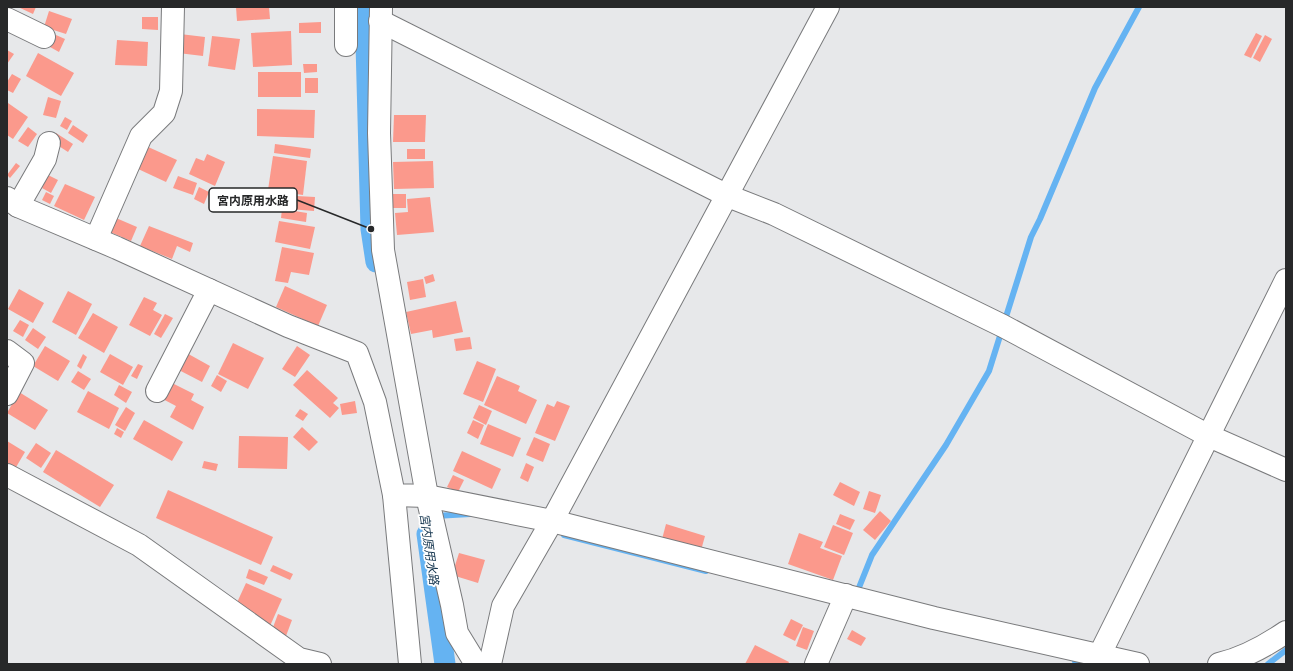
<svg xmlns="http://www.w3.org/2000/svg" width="1293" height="671" font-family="Roboto,'Noto Sans JP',sans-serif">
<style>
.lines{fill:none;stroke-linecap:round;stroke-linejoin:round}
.stream{stroke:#65b3f2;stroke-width:6}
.canal{stroke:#65b3f2;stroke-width:21}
.building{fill:#fb998c}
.minor-casing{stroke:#797a7c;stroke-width:24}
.minor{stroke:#fff;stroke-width:22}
.labels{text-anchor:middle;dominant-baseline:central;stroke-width:3.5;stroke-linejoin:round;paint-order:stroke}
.water-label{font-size:12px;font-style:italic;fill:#12334d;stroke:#fff}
.leader{fill:none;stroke:#272829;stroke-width:1.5}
.callout-dot{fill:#272829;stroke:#fff;stroke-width:1.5}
.callout{fill:#fff;stroke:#272829;stroke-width:1.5}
.callout-label{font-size:12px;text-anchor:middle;font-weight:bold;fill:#272829}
</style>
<rect width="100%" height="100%" fill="#e7e8ea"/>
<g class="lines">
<g class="stream">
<path d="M435,516L470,514"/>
<path d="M564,535L706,571"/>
<path d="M856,595L872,555L946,445L989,371L1031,237L1040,219L1095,88L1139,7"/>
<path d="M1075,661L1086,664"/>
<path d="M1268,664L1286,650"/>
</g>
<g class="canal">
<path d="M365,7L371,229L376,262"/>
<path d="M427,534L445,664"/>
</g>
</g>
<g class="building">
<path d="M18,7H36L33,14Z"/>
<path d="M236,7H269L270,19L237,21Z"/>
<path d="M49,11L72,19L66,34L44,27Z"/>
<path d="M142,17H158V30L142,29Z"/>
<path d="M321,22V33H299V23Z"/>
<path d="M291,31L292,65L253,67L251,33Z"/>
<path d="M1256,33L1262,36L1251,58L1244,55Z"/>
<path d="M180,34L205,37L203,56L178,53Z"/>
<path d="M56,35L65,39L59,52L50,47Z"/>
<path d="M1265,35L1272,39L1260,62L1253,58Z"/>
<path d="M212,36L240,39L235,70L208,66Z"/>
<path d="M117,40L148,42L147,66L115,65Z"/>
<path d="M7,50L14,54L7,64Z"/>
<path d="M38,53L74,73L61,96L26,76Z"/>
<path d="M303,64H317V72L304,73Z"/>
<rect x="258" y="72" width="43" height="25"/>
<path d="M12,74L21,79L13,93L7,90V82Z"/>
<rect x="305" y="78" width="13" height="15"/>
<path d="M48,97L61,101L56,118L43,115Z"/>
<path d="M8,103L28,117L13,139L7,135Z"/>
<path d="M257,109L315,110L314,138L257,136Z"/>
<path d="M394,115H426L425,142H393Z"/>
<path d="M65,117L72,121L67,130L60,126Z"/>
<path d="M73,125L88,135L83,143L68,133Z"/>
<path d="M28,127L37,134L28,147L18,141Z"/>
<path d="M56,133L73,144L68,152L51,141Z"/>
<path d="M275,144L311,149L310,158L274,153Z"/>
<path d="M146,146L177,160L166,182L136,168Z"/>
<rect x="407" y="149" width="18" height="10"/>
<path d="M207,154L225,162L215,186L189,174L196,158L204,161Z"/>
<path d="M273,156L307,161L303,195L268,190Z"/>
<path d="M433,161L434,188L394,189L393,162Z"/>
<path d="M16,163L20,166L10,178L7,175Z"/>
<path d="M48,175L58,180L51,193L42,188Z"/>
<path d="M178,176L197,183L193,195L173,188Z"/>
<path d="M65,184L95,197L84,220L54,206Z"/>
<path d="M199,187L209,192L204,204L194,199Z"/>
<path d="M46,192L54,196L50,204L42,200Z"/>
<rect x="393" y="194" width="13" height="14"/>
<path d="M278,195L315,197L314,211L277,208Z"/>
<path d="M430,197L434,232L397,235L395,213L408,212L407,199Z"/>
<path d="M282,209L307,213L306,222L281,218Z"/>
<path d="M109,215L137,227L131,241L103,229Z"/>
<path d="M279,221L315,227L310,249L275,242Z"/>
<path d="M149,226L193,243L190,252L177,246L172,259L140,246Z"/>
<path d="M282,247L314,253L309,275L291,272L288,283L275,281Z"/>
<path d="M433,274L435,281L426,284L424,277Z"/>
<path d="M423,279L426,297L410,300L407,282Z"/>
<path d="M285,286L327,305L318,326L276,307Z"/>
<path d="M19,289L44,303L33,323L8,309Z"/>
<path d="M68,291L92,304L76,335L52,322Z"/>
<path d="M144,297L157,303L153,310L162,315L150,336L129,325Z"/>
<path d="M456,301L463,332L433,338L432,330L411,334L406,312Z"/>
<path d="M93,313L118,327L104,353L78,338Z"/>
<path d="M165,314L173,318L161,338L154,334Z"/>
<path d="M20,320L29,325L23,337L13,331Z"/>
<path d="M33,328L46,337L38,349L25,340Z"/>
<path d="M470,337L472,349L456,351L454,339Z"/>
<path d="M233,343L264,358L248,389L218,374Z"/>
<path d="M45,346L70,361L58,381L33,366Z"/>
<path d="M297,346L310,355L295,377L282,369Z"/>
<path d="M183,351L210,366L202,382L175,368Z"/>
<path d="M83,354L87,357L81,369L77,366Z"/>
<path d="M110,354L133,367L123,385L100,372Z"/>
<path d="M477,361L496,369L483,402L463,394Z"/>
<path d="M138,364L143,366L137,379L131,376Z"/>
<path d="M307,370L338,398L333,403L339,408L330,418L293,385Z"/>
<path d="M78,371L91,379L84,390L71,382Z"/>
<path d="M217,375L227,381L221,392L211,386Z"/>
<path d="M497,376L520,386L518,391L537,400L526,424L484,405Z"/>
<path d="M166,380L194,394L191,400L204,407L193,430L170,417L176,406L157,396Z"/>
<path d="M119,385L132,392L126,403L114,395Z"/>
<path d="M88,391L119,408L109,429L77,412Z"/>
<path d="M19,392L48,410L35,430L7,413Z"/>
<path d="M355,401L357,413L342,415L340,404Z"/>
<path d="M557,401L570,406L555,441L535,433L547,404L554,407Z"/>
<path d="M479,405L492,411L486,425L473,418Z"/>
<path d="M126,407L135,413L125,431L115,425Z"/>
<path d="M300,409L308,414L303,421L295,416Z"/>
<path d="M144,420L183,442L172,461L133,439Z"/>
<path d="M473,420L484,425L478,439L467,433Z"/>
<path d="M488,424L521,438L513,457L480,444Z"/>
<path d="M302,427L318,442L309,451L293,437Z"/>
<path d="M117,428L124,432L121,438L114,434Z"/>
<path d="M239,436L288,437L287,469L238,468Z"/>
<path d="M534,437L550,444L543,462L526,455Z"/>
<path d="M7,441L25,452L12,474L7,471Z"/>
<path d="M36,443L51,453L41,468L26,458Z"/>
<path d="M56,450L114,485L100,507L43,472Z"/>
<path d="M462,451L501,469L492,489L453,471Z"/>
<path d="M204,461L218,464L216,471L202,468Z"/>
<path d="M526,463L534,467L528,482L520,478Z"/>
<path d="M453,475L464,480L458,492L447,487Z"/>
<path d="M840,482L860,492L854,506L833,495Z"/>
<path d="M168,490L273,537L261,565L156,518Z"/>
<path d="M869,491L881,495L875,513L863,509Z"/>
<path d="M880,511L891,521L875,540L863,530Z"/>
<path d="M840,514L855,520L850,530L836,524Z"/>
<path d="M666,524L705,536L700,554L661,543Z"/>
<path d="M833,525L853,533L844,555L824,547Z"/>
<path d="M799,533L823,542L820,548L842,556L833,580L788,564Z"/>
<path d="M459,553L485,560L478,583L452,575Z"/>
<path d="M273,565L293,574L290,580L270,571Z"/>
<path d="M249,569L268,577L264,585L246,578Z"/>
<path d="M246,583L282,599L270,626L234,609Z"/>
<path d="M278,614L292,620L286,636L272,630Z"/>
<path d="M791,619L803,625L795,641L783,635Z"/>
<path d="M803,627L814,631L807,650L796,646Z"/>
<path d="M852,630L866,638L861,646L847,639Z"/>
<path d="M755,645L789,662L788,664H745Z"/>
</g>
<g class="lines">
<g class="minor-casing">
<g id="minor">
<path d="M346,7V45"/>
<path d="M381,8L379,133L383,250L427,496L452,605L457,633L476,664"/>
<path d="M7,19L44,37"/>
<path d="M380,21L728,196L774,214L1003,326L1209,436L1286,470"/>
<path d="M7,198L18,206L117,248L288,326L357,353L375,402L394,495L427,496L552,521L934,618L1138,664"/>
<path d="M18,206L45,159L49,143"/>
<path d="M96,239L141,136L164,113L171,91L173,7"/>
<path d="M7,351L23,363L7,394"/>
<path d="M157,391L209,290"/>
<path d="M7,475L139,545L299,659L320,664"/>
<path d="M394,495L410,664"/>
<path d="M1099,656L1286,280"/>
<path d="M490,664L503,606L552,521L828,7"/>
<path d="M816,664L846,595"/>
<path d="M1219,664C1244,658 1264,647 1286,632"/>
</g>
</g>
<use href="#minor" class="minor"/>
</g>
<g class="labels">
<g class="water-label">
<text transform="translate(429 549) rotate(82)">宮内原用水路</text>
</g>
</g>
<path class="leader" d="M371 229L297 200"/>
<circle class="callout-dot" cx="371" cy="229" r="4"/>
<rect class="callout" x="209" y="188" width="88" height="24" rx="4"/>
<g class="callout-label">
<text x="253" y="205">宮内原用水路</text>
</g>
<rect width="1293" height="671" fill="none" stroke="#272829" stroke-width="16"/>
</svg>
